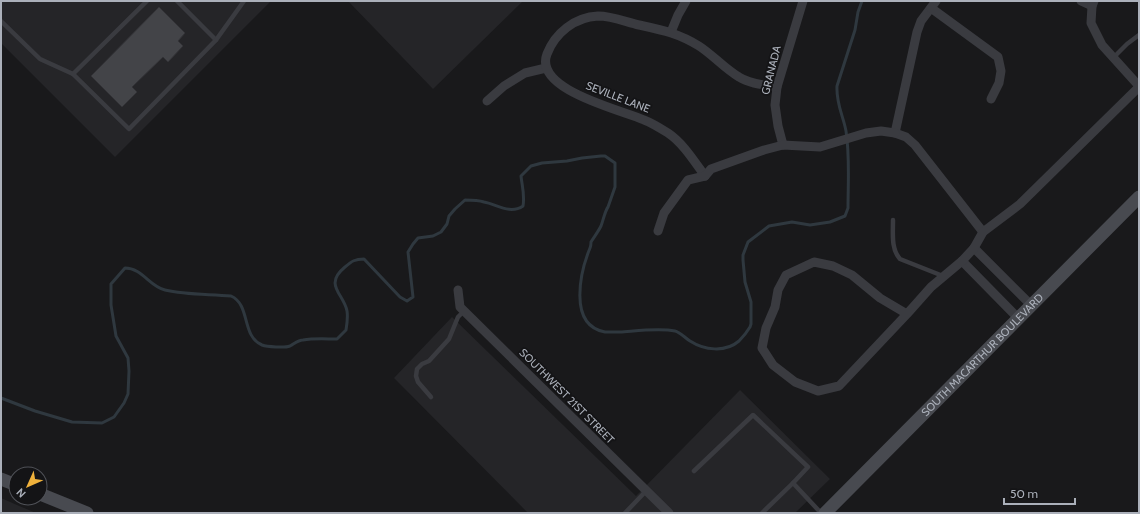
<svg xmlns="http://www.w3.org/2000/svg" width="1140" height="514" font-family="Cabin,sans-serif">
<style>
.built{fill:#252528}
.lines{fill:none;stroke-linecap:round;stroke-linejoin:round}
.stream{stroke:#2f383f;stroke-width:3}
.building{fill:#434448;stroke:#333337}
.service{stroke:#3a3b40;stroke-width:4.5}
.minor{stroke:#3a3b40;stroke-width:9}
.secondary{stroke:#484a50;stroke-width:13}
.labels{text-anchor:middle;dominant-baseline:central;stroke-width:3.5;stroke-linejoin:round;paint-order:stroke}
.street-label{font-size:11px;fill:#abb0ba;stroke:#141416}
</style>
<rect width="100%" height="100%" fill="#19191b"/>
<g class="built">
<path d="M1,1H271L115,157L1,43Z"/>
<path d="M348,1H523L433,89Z"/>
<path d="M452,317L636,496L740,390L830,479L795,513H528L394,378Z"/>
<path d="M1,498L17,505L36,513H1Z"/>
</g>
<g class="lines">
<path class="stream" d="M1,398L35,411L72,422L102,423L114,417L124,403L128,394L129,371L128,358L116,336L111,305V284L125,268C142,268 150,287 165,290C186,295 209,294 231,296C251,305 241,336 262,345C267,347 285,348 290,346C294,344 298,340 303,340C314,338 326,339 337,339L346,330C347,324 348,317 347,311C344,294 323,285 345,267C352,261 355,259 364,259L400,297L407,301L413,297L408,252L413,244L418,238L433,236L441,232L447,224L449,216L455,209L465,200C471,200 478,200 484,202C496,204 510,215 523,206C525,195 522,186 521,176L531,166L542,163L567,161L582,158L601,156H605L615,163V187L608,207C605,211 603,221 601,226C598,232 594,237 591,242C591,244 591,246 590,248C581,270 567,325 605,332C609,332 615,332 620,332C636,331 659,328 675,331C680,332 685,338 690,341C704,350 725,353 739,341C743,337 747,332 750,327L751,324V302L745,282L743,260V255L748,242L769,226L792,222L810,225L830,222L845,216L848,208C848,183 850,156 846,131C843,115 836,104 837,86L855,30L858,12L862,1"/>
</g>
<path class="building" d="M159,7L185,33L178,41L183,46L168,62L163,57L132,87L137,92L122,107L91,76Z"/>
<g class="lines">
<g class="service">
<path d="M177,1L216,40"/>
<path d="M1,21L40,59L73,74L129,129L216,40L244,1"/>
<path d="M1113,58L1127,44L1139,35"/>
<path d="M73,74L147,1"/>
<path d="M893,220C893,234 891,249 900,259L943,276"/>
<path d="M431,397L418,382L416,376L417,369L422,364L429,361L449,339L458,317L464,311"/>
<path d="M694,471L753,415L808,467L793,483L821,513"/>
<path d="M625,513L646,491"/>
<path d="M762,513L793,483"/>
</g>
<g class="minor">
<path d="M936,1L921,21L917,32L895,133L906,137L915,145L983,232"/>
<path d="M1081,1L1092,6L1094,1"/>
<path d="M1092,6L1091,23L1102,45L1139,86"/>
<path d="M931,8L998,57L1001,71L999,83L991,99"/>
<path d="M671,32L678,15L686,1"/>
<path d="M487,101L504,86L525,73L546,68"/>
<path d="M783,145L778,126L775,105L777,87L803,1"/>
<path d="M705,176C694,161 683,143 668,133C660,128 652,123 644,120C622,110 533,90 547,54C555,33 575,17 598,16C612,16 626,22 639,25C662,30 678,33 699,46C713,55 725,69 739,77C750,84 765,85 777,87"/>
<path d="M658,231L664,213L688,180L705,176L711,169L764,150L783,145L820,147L866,133L881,131L895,133"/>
<path d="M974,248L1031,305"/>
<path d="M962,261L1018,318"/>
<path d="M458,290L460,307L669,513"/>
<path d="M907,314L880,298L852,275L833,266L814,262L786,275L778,290L775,307L766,328L762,348L773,365L795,382L818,391L839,386L907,314L931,287L962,261L974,248L983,232L1020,204L1139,87"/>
</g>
<g class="secondary">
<path d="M1,479L16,485"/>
<path d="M40,494L87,513"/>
<path id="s1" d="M825,513L1139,197"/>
</g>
</g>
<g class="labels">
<g class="street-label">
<text transform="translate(771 70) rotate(-76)">GRANADA</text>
<text transform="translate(618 97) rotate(21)">SEVILLE LANE</text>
<text stroke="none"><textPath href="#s1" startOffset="223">SOUTH MACARTHUR BOULEVARD</textPath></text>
<text transform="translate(567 396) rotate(45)">SOUTHWEST 21ST STREET</text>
</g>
</g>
<rect width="1140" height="514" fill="none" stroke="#abb0ba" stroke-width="4"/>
<g transform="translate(28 486) rotate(225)"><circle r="19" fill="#141416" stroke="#505258"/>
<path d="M0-3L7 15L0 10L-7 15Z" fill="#f0b23c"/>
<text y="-6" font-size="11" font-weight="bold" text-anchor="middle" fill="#abb0ba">N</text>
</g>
<path d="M1004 498v6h71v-6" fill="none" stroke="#abb0ba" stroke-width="2"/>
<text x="1010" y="498" font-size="12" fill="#abb0ba" stroke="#141416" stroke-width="3" paint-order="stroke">50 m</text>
</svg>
